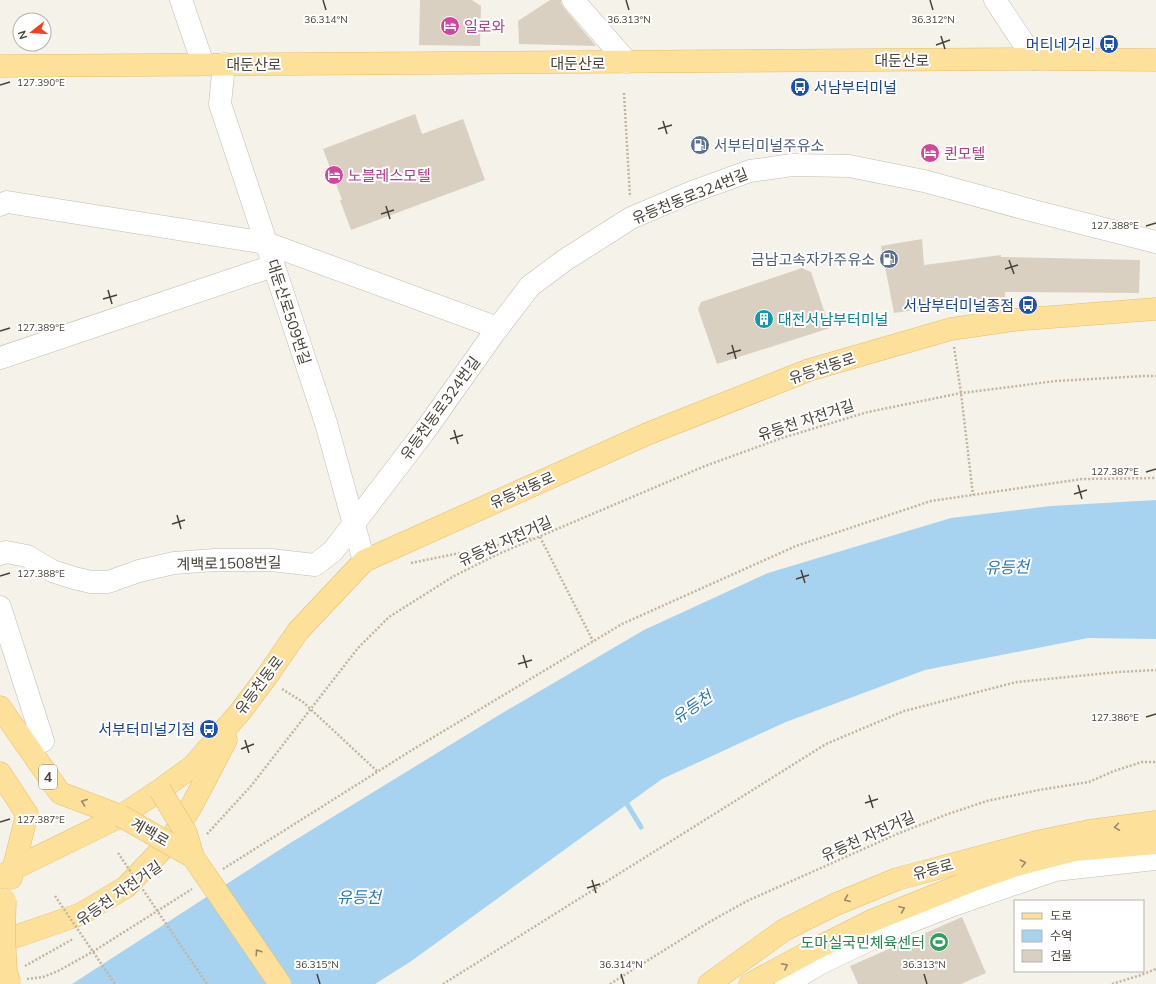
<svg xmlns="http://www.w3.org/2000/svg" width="1156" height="984" font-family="Mulish,'Noto Sans KR',sans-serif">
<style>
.water{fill:#a8d3f0}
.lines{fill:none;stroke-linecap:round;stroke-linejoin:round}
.stream{stroke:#a8d3f0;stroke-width:5}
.building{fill:#dad0c2}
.minor-casing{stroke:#c4bcb0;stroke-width:23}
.major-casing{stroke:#e4be69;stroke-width:23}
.path{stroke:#c2b59e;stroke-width:2.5;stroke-dasharray:2 2;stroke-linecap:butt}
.minor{stroke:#fff;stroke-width:22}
.major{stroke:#fde19b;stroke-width:22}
.major-bridge-casing{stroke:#e4be69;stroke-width:23;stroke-linecap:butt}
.path-bridge{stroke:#c2b59e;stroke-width:2.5;stroke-dasharray:2 2;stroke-linecap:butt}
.major-bridge{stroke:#fde19b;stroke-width:22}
.oneway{stroke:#9a8a65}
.ticks{fill:none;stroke:#494238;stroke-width:1.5}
.labels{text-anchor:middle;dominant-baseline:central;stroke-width:4;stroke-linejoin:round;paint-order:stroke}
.shield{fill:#fff;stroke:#807b74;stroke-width:1}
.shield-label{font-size:14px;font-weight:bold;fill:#494238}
.hotel-label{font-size:15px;fill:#b23c85;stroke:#fff;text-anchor:start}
.transit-label{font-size:15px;fill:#164399;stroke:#fff;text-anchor:end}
.street-label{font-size:15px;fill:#494238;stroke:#fff}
.service-label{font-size:15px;fill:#4e5e75;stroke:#fff;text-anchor:start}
.culture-label{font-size:15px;fill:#0d838f;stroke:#fff;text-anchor:start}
.leisure-label{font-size:15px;fill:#27864d;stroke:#fff;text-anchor:end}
.water-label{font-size:16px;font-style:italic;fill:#2e79ae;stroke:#fff}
.ticks-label{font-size:10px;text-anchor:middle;fill:#494238;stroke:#fff;stroke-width:4;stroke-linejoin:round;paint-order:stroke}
</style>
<rect width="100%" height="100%" fill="#f5f2ea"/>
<path class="water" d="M1156,500V639L1088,638L925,670L786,722L662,779L410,962L375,984H72L287,845L499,715L644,630L768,573L951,518L1051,506Z"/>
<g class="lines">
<path class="stream" d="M624,799L641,827"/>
</g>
<g class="building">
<path d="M420,0H472L481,6L480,46L419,45Z"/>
<path d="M550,0H561V3L564,8L596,46L519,44L518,21Z"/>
<path d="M415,114L422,134L463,119L485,180L351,230L340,200H342L323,149Z"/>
<path d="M922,239L924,265L1001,255V257L1140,260L1139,293L1005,292V297L894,313L881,246Z"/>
<path d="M802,268L811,272L830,328L717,364L698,309L701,302Z"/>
<path d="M962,917L986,973L961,984H858L850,966Z"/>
</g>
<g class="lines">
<g class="minor-casing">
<g id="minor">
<path d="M181,0L203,64"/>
<path d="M573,0L627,62"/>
<path d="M995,0L1034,59"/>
<path d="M224,64L220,104L326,423L364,561"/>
<path d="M0,205L7,202L266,243L498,328"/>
<path d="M0,358L273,266"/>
<path d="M0,554L6,552L27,556L52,571L74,578L91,582H108L139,571L174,563L215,560H271L315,565L333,551L424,432L494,333L530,286L565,260L631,218L692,192L750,171L792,165L849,166L924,181L1030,210L1156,242"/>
<path d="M0,607L43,741"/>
<path d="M786,984L819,964L894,928L953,905L1017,883L1055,870L1156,859"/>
</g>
</g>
<g class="major-casing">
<g id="major">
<path d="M0,66L1034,59L1156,60"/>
<path d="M0,707L60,793L121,816"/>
<path d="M0,773L27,814L11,878"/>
<path d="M0,878L13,869L121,816L160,790L193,766L240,712L267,676L298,631L364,561L647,434L809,370L951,329L1013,320L1156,309"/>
<path d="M0,942L81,914L126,887L169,842L192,805L226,740"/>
<path d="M709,984L784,930L834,905L897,879L1036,842L1089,831L1156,822"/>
<path d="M750,984L811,951L871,921L971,881L1016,865L1074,850L1156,843"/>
</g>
</g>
<g class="path">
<path d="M624,93L630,197"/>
<path d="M954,347L961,393L973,495"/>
<path d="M540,537L593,641"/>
<path d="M411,563L533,538"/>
<path d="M282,689L303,702L378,772"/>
<path d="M207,834L251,786L358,648L389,617L454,576L496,555L705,466L782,438L868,412L961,393L1056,381L1144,376H1156"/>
<path d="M223,869L412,750L622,624L796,546L931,501L1082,479L1156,478"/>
<path d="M25,966L73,939"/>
<path d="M27,979L43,977L58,971L94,951L192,889"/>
<path d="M443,984L826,744L904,711L1017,682L1118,672L1156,670"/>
<path d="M610,984L711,921L747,901L897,834L948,814L987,801L1039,790L1089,782L1114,771L1142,762H1156"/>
<path d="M1112,984L1141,975L1156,969"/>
</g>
<use href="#minor" class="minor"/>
<use href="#major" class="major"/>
<g class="major-bridge-casing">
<g id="major-bridge">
<path d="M160,790L186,833L193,857"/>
<path d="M121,816L193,857L280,984"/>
<path d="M5,900L4,935L6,972L10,984"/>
</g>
</g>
<g class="path-bridge">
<path d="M118,853L207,984"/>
<path d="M55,896L115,984"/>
</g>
<use href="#major-bridge" class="major-bridge"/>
</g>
<defs><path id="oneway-chevron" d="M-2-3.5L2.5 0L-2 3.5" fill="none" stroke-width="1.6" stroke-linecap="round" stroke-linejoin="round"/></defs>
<g class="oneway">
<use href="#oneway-chevron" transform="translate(84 802) rotate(-160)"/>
<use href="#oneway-chevron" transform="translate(1117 827) rotate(172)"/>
<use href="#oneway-chevron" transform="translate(1023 863) rotate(-14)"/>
<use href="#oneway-chevron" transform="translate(847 899) rotate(158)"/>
<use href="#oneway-chevron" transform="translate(902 909) rotate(-22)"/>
<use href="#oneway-chevron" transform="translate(258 952) rotate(-124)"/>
<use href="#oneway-chevron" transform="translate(785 966) rotate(-28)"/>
</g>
<path class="ticks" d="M323,0L326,10M626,0L629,10M930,0L933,10M941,36L945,49M936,45L950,40M0,85L10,82M663,121L667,134M658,129L672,125M386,206L390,219M381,214L394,210M1146,226L1156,223M1009,260L1014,274M1005,269L1018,265M108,290L112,304M103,299L117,295M0,331L10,328M732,345L736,359M727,354L741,350M454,430L458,444M450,439L463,435M1146,472L1156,469M1078,485L1082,499M1074,494L1087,490M177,515L181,529M172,524L185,520M801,570L805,583M0,576L10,573M796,579L809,575M523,655L527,668M518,664L532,660M1146,717L1156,714M245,740L249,753M241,749L254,744M869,795L873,808M865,803L878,799M0,822L10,819M592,880L596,893M587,888L600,884M317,974L320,984M621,974L624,984M924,974L927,984"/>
<defs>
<g id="hotel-disc" transform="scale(1)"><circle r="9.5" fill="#d1479c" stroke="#fff"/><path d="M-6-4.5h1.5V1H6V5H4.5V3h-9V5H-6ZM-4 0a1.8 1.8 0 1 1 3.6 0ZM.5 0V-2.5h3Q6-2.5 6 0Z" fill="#fff"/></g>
<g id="bus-disc" transform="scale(1)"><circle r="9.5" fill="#1a4fb4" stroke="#fff"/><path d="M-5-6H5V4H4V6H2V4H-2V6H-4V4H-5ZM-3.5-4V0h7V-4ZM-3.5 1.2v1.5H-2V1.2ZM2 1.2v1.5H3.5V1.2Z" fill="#fff"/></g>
<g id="fuel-disc" transform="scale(1)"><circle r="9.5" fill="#5c6f8a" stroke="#fff"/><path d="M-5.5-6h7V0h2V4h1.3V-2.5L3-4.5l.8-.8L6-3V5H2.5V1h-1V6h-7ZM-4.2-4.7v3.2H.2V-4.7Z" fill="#fff"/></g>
<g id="building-disc" transform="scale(1)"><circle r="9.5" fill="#0f9aa8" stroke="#fff"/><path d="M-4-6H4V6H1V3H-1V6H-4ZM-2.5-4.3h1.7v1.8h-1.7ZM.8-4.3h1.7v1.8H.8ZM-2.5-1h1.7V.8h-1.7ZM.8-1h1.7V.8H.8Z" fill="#fff"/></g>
<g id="stadium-disc" transform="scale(1)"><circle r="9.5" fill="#2e9e5b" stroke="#fff"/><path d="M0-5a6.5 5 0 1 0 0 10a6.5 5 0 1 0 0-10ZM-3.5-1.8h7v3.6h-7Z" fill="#fff"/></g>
</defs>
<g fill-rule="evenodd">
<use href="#hotel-disc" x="450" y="26"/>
<use href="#bus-disc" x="1109" y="44"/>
<use href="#bus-disc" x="800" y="87"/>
<use href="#fuel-disc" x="700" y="145"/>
<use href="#hotel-disc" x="930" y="153"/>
<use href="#hotel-disc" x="334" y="175"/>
<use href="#fuel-disc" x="889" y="259"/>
<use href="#bus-disc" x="1028" y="305"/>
<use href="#building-disc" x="764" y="319"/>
<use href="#bus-disc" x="209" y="729"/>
<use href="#stadium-disc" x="939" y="942"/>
</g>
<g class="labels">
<rect class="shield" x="39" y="765" width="18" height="24" rx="3"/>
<g class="shield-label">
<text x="48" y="777">4</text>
</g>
<g class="hotel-label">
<text x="464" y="26">일로와</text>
<text x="944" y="153">퀸모텔</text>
<text x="348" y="175">노블레스모텔</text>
</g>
<g class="transit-label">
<text x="1095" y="44">머티네거리</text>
<text x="814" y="87" text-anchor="start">서남부터미널</text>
<text x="1014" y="305">서남부터미널종점</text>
<text x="195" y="729">서부터미널기점</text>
</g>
<g class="street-label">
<text x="902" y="60">대둔산로</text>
<text x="578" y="63">대둔산로</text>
<text x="254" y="64">대둔산로</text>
<text transform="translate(690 196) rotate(-22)">유등천동로324번길</text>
<text transform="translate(289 312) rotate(72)">대둔산로509번길</text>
<text transform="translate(822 368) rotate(-18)">유등천동로</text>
<text transform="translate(440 408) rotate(-54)">유등천동로324번길</text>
<text transform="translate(806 420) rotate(-18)">유등천 자전거길</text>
<text transform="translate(522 490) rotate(-24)">유등천동로</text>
<text transform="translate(505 541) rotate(-24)">유등천 자전거길</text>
<text transform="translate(229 563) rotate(-1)">계백로1508번길</text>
<text transform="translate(259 685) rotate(-53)">유등천동로</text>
<text transform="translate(150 832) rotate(30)">계백로</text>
<text transform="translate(868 836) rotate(-24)">유등천 자전거길</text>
<text transform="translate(933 869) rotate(-15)">유등로</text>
<text transform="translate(119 893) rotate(-35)">유등천 자전거길</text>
</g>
<g class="service-label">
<text x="714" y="145">서부터미널주유소</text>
<text x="875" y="259" text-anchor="end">금남고속자가주유소</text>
</g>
<g class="culture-label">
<text x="778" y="319">대전서남부터미널</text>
</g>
<g class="leisure-label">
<text x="925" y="942">도마실국민체육센터</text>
</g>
<g class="water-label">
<text transform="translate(1007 567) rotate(-1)">유등천</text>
<text transform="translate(692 707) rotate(-34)">유등천</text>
<text x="359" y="897">유등천</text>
</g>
</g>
<g class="ticks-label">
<text x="326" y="23">36.314°N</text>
<text x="629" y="23">36.313°N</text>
<text x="933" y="23">36.312°N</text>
<text x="41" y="86">127.390°E</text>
<text x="1115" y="229">127.388°E</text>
<text x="41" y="331">127.389°E</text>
<text x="1115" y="475">127.387°E</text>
<text x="41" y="577">127.388°E</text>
<text x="1115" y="721">127.386°E</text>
<text x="41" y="823">127.387°E</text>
<text x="317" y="968">36.315°N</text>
<text x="621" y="968">36.314°N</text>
<text x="924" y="968">36.313°N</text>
</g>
<rect x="1014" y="900" width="130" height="72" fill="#ffffff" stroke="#b6b3af"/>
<rect x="1022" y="913" width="20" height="6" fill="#fde19b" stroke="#b6b3af"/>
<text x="1050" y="920" font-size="12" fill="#494238">도로</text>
<rect x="1022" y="930" width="20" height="12" fill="#a8d3f0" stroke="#b6b3af"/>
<text x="1050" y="940" font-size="12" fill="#494238">수역</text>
<rect x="1022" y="950" width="20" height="12" fill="#dad0c2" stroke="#b6b3af"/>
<text x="1050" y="960" font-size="12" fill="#494238">건물</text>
<g transform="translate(32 32) rotate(253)"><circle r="19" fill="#ffffff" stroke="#b6b3af"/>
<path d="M0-3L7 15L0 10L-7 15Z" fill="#f93d1e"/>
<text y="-6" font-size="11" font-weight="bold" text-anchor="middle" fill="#494238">N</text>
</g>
</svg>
